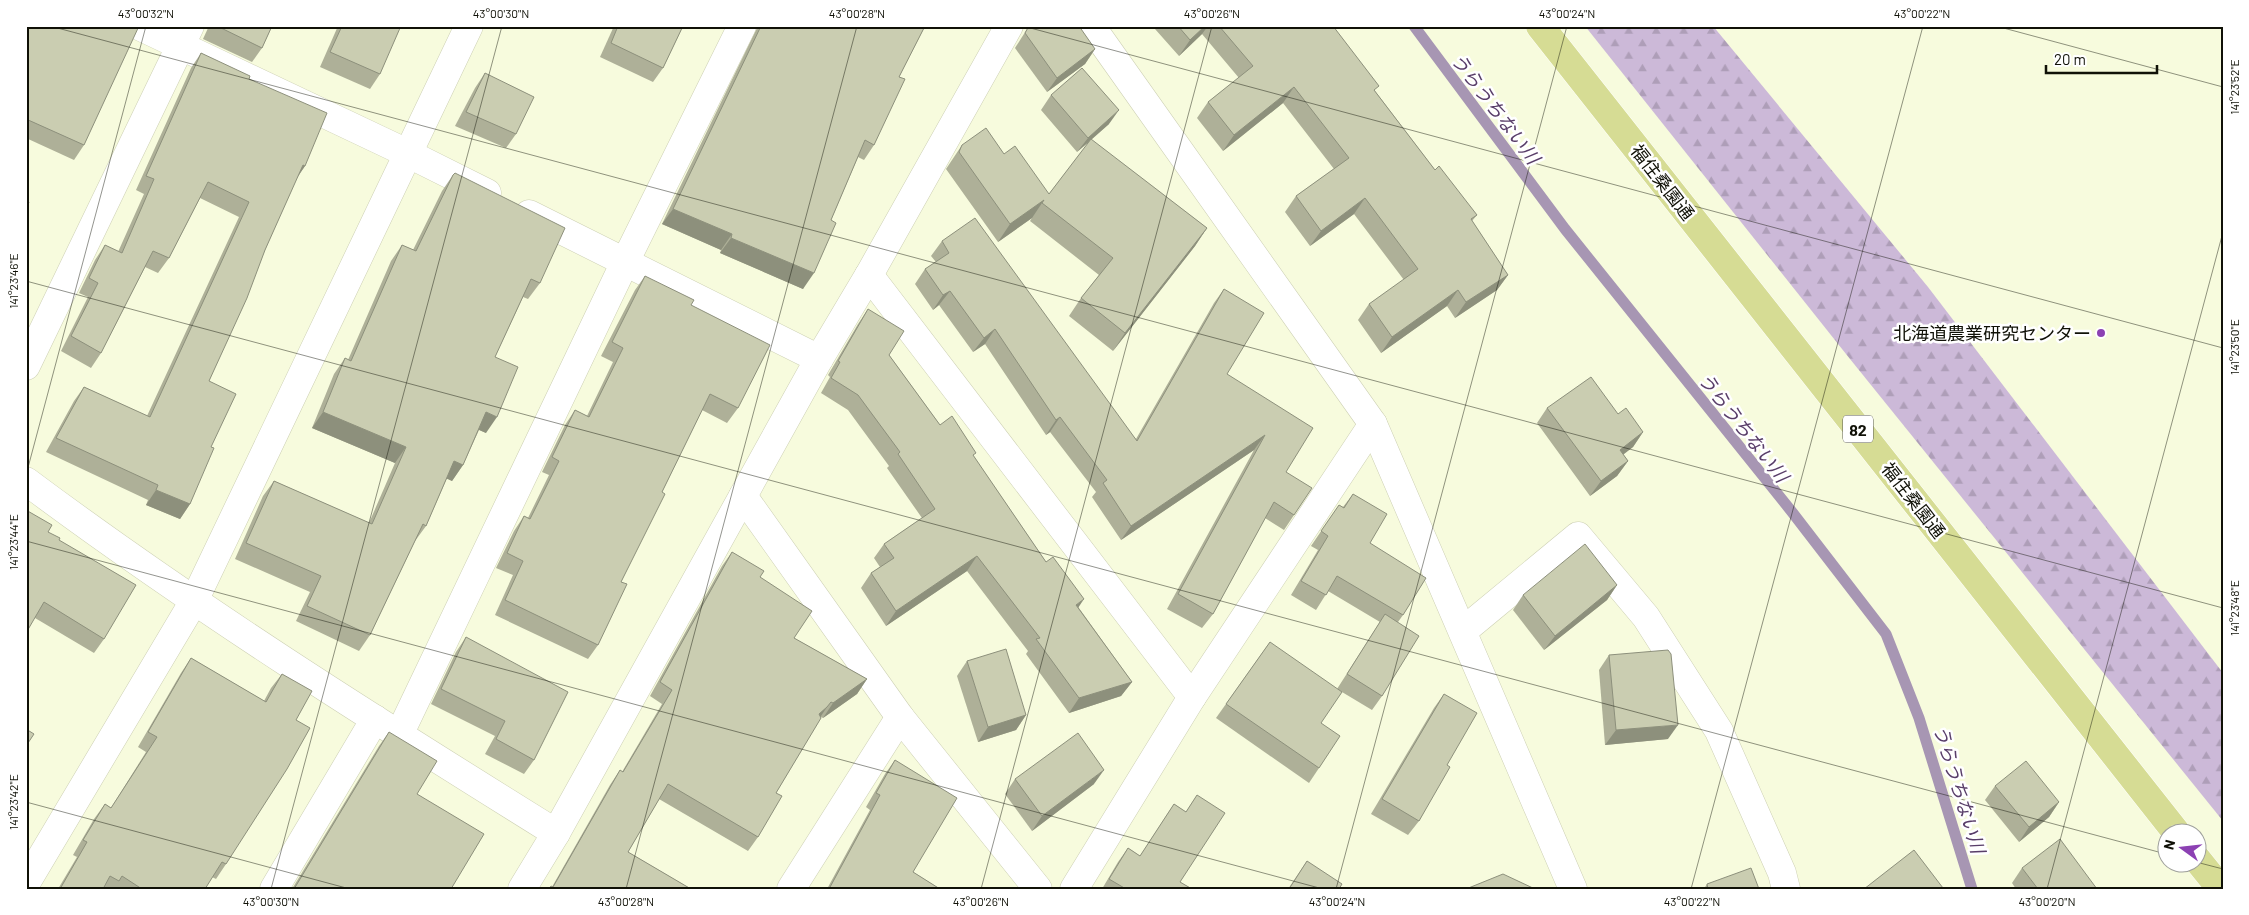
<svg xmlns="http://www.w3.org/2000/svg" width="2249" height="915" font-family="Barlow,'Noto Sans JP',sans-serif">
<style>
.forest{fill:url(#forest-firs)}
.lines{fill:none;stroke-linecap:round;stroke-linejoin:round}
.stream{stroke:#a796b3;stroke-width:11}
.minor-casing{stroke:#cdd0b4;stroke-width:29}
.primary-casing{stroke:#fff;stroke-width:29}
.minor{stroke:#fff;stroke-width:28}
.primary{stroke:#d6dc94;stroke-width:28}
.wall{fill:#aeb098}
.shaded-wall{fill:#8d907c}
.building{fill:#cacdb1;stroke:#8d907c}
.ticks{fill:none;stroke:#101107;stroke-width:1;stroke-opacity:0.45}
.poi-dot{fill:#8c41b3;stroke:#fff;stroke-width:2}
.labels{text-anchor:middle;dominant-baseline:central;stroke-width:5;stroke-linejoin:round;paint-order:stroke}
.shield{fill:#fff;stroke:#585851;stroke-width:1}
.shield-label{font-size:16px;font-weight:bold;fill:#101107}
.street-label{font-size:18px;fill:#101107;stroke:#fff}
.poi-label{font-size:18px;fill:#101107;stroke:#fff;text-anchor:end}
.water-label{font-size:19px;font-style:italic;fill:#593e69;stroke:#fff}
.neatline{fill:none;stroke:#101107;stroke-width:2}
.ticks-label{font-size:12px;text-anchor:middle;fill:#101107}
</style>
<defs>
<pattern id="forest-firs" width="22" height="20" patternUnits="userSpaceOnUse" patternTransform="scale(1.25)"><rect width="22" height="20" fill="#ccb9d8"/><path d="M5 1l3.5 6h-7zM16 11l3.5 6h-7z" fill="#ae9eb8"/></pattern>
</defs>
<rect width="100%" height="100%" fill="#f7fbdd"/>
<path class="forest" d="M1585,26H1713L1928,287L2223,673V821L1850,359Z"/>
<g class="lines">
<path class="stream" d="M1414,26L1565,229L1792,512L1886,634L1919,718L1972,889"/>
<g class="minor-casing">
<g id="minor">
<path d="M139,26L407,153L487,193"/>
<path d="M1091,26L1373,424L1573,889"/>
<path d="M529,214L819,359"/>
<path d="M869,275L1192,697"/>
<path d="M26,366L190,26"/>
<path d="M26,481C196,608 376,721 556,833"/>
<path d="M743,496L900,717L1038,889"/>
<path d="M1463,631L1578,536L1646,617L1719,731L1782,873L1786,889"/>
<path d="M399,735L625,262L742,26"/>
<path d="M26,883L194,601L469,26"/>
<path d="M274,889L375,719"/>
<path d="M522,889L556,833L819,359L869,275L1009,26"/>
<path d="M791,889L900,717"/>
<path d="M1074,889L1192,697L1373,424"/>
</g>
</g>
<g class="primary-casing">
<g id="primary">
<path d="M1540,26L2176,832"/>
<path d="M2196,858L2221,889"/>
</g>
</g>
<use href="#minor" class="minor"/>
<use href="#primary" class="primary"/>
</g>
<g class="wall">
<path d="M26,26L84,145L74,160L26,138Z"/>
<path d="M209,26H272L262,48L252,62L203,39Z"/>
<path d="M338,26H396L380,74L370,89L320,67Z"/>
<path d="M614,26H683L663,68L653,82L600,57Z"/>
<path d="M758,26H925L899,77L874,145L864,160L858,157L831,220L803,289L720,253L721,250L662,224Z"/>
<path d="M1029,26L1095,49L1085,64L1047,92L1015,48Z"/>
<path d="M1156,26H1333L1375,91L1435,170L1477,215L1472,221L1508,275L1497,290L1455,318L1447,306L1381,353L1358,320L1369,304L1404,280L1354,214L1310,246L1285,212L1296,196L1334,169L1283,103L1223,151L1197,118L1208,102L1239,78L1202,34L1179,56L1155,29Z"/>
<path d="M201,53L249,79L305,166L297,177L265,250L209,381L211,447L190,504L180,519L146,505L148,500L46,452L74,401L84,387L147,416L239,217L200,198L169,258L158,273L145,267L101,353L91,368L61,351L88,297L79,293L95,260L105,245L118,252L144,194L136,190L191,68Z"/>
<path d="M485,73L516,134L506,148L455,126L475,88Z"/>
<path d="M1051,95L1109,124L1091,140L1207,228L1195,246L1113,351L1069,316L1081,298L1099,275L1030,221L1032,218L998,242L946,169L962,145L1004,154L1049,194L1090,141L1077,152L1041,110Z"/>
<path d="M453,175L540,283L528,299L523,297L495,357L486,433L479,430L463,465L452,481L447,478L426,526L415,541L370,635L359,651L296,621L310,592L235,559L263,496L274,481L369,523L395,463L312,428L334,374L345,358L348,360L391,261L402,245L413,250L442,191Z"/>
<path d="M942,241L1136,439L1214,303L1224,289L1227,374L1286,472L1294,515L1284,530L1265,518L1213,614L1202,628L1167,609L1254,450L1121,540L1092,497L1096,492L1050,432L1046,435L985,344L973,352L939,305L933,310L915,284L925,269L936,262L931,256Z"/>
<path d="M645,276L691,305L738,408L727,423L702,410L662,492L621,582L598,645L588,659L495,615L513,575L496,568L514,531L524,516L528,518L549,475L542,472L565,425L575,410L587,416L613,362L601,356L635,290Z"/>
<path d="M868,309L889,355L940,425L974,457L1046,562L1132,682L1121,696L1069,713L1026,654L1028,651L967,571L886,626L861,588L871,573L880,567L874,558L884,544L922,518L887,468L889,466L848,410L821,393L830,377L828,375L858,324Z"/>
<path d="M1547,408L1618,414L1643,432L1633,447L1623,454L1628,461L1617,476L1590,496L1537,423Z"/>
<path d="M1353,494L1370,543L1403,615L1398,622L1382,696L1372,710L1337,689L1380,622L1328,591L1316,610L1291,595L1318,550L1311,546L1339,505L1343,507Z"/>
<path d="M48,532L59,540L104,639L94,653L35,618Z"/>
<path d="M732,552L760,577L794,638L867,679L857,694L823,718L821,717L776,793L758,837L748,851L659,799L628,852L691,889H549L552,887L610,785L620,770L622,772L662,704L650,696L722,566Z"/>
<path d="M1617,585L1607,600L1544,650L1513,610L1523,595Z"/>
<path d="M466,637L534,760L524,774L485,754L495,736L431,704L456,652Z"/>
<path d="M1270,642L1321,723L1319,768L1309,783L1216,718Z"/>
<path d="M1609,655L1668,739L1605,745L1599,670Z"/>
<path d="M191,658L264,701L271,688L282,674L296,720L226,864L216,879L212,877L205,889H58L77,857L73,855L94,819L105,804L111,808L146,752L138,747L181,673Z"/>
<path d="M967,661L1026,715L1016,730L978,742L957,676Z"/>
<path d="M1444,694L1447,765L1419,821L1408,835L1371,814L1434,708Z"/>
<path d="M389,732L417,794L451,889H292L379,746Z"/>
<path d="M895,760L913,872L940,889H827L870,810L866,807L885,774Z"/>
<path d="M1015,779L1094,784L1032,831L1005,794Z"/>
<path d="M1995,786L2059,802L2049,817L2019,842L1985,800Z"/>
<path d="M1197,795L1180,882L1192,889H1102L1118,862L1128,848L1140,856L1174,804L1186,812Z"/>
<path d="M1307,861L1339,889H1288Z"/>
<path d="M2022,868L2097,889H2016L2012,883Z"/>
<path d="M1707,884L1759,889H1704Z"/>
</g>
<g class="shaded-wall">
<path d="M1205,26H1208L1202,34L1179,56L1190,40Z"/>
<path d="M1095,49L1085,64L1047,92L1057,78Z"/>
<path d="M1294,87L1283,103L1223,151L1234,135Z"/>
<path d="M1119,110L1109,124L1077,152L1088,138Z"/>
<path d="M303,165L305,166L295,181Z"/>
<path d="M1365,198L1354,214L1310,246L1321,231Z"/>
<path d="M1044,200L1032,218L998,242L1010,224Z"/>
<path d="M673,209L732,234L721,250L662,224Z"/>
<path d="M1207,228L1195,246L1113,351L1125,333Z"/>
<path d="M731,238L814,273L803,289L720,253Z"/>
<path d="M1508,275L1497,290L1455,318L1466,302Z"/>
<path d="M1458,290L1447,306L1381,353L1392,337Z"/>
<path d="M950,291L939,305L933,310L943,295Z"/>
<path d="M995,329L985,344L973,352L984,338Z"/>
<path d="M323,412L406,447L395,463L312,428Z"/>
<path d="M486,412L497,417L486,433L475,428Z"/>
<path d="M1060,417L1050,432L1046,435L1056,420Z"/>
<path d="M1643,432L1633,447L1610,465L1620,450Z"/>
<path d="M1265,435L1254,450L1121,540L1131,526Z"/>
<path d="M454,461L463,465L452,481L443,477Z"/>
<path d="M1628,461L1617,476L1590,496L1601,481Z"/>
<path d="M156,490L190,504L180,519L146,505Z"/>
<path d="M977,556L967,571L886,626L896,611Z"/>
<path d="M1617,585L1607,600L1544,650L1555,636Z"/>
<path d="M1084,599L1074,614L1076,605Z"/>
<path d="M867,679L857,694L823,718L833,703Z"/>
<path d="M1132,682L1121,696L1069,713L1079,698Z"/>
<path d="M827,707L817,722L819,714Z"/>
<path d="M1026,715L1016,730L978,742L988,727Z"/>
<path d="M1678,725L1668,739L1605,745L1616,730Z"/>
<path d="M1104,770L1094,784L1032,831L1042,816Z"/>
<path d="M2059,802L2049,817L2019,842L2029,827Z"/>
</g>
<g class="building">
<path d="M26,26H139L84,145L26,119Z"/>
<path d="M217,26H272L262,48Z"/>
<path d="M342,26H396L400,28L380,74L330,52Z"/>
<path d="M618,26H683L663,68L611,43Z"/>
<path d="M761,26H925L899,77L905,79L874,145L865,140L831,220L836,223L814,273L731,238L732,234L673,209Z"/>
<path d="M1029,26H1079L1095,49L1057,78L1025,33Z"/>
<path d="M1178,26H1205L1190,40Z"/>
<path d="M1219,26H1333L1379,86L1374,90L1435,170L1439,166L1477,215L1471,219L1508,275L1466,302L1458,290L1392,337L1369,304L1418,269L1365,198L1321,231L1296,196L1349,158L1294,87L1234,135L1208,102L1253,66Z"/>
<path d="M201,53L250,76L249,79L327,113L305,166L303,165L265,250L247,298L209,381L236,394L211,447L214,448L190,504L156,490L158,485L56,438L84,387L150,417L249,202L208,182L169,258L153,251L101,353L71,336L98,283L89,278L105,245L122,253L154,179L146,176Z"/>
<path d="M1082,68L1119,110L1088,138L1051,95Z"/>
<path d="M485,73L534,97L516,134L466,112Z"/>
<path d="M986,128L1004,154L1015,146L1049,194L1091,139L1207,228L1125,333L1081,298L1113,258L1042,203L1044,200L1010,224L959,152L962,145Z"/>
<path d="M455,173L565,228L540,283L531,279L495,357L518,367L497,417L486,412L463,465L454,461L426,526L423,524L370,635L307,606L321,576L246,543L274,481L372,524L406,447L323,412L345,358L351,361L402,245L416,251L453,175Z"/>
<path d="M26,201L29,202L26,209Z"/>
<path d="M975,218L1137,441L1224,289L1264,313L1227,374L1313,428L1286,472L1312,488L1294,515L1274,502L1213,614L1178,594L1265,435L1131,526L1103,483L1107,480L1060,417L1056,420L995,329L984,338L950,291L943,295L925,269L949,253L942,241Z"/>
<path d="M645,276L694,300L691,305L770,345L738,408L710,394L662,492L665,494L621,582L627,584L598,645L505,600L523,561L507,553L524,516L530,519L559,461L552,457L575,410L589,417L623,348L612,342Z"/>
<path d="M868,309L904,331L889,355L940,425L952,416L976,453L973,455L1046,562L1053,557L1084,599L1076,605L1132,682L1079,698L1036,639L1040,638L977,556L896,611L871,573L894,558L884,544L935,509L898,454L900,452L858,395L831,378L840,362L838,361Z"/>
<path d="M1591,377L1618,414L1626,408L1643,432L1620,450L1628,461L1601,481L1547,408Z"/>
<path d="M1353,494L1387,514L1370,543L1426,578L1403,615L1337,576L1326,595L1301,581L1328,536L1321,531L1339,505L1344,508Z"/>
<path d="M26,510L52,525L48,532L60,538L59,540L136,585L104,639L44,602L26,633Z"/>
<path d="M1585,544L1617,585L1555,636L1523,595Z"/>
<path d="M732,552L764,571L760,577L812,611L794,638L867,679L833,703L831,702L827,707L819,714L821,718L776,793L782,796L758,837L668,784L628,852L691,889H549L551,886L553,887L620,770L623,772L672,690L660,682Z"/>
<path d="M1385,614L1419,636L1382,696L1347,674Z"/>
<path d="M466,637L568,692L534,760L496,739L505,721L441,689Z"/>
<path d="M1270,642L1342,692L1321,723L1340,736L1319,768L1226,704Z"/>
<path d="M1006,649L1026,715L988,727L967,661Z"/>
<path d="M1668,650L1671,654L1678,725L1616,730L1609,655Z"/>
<path d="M191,658L266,702L282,674L312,691L296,720L310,728L287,769L226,864L222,862L205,889H142L122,876L119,881L110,876L103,889H60L87,842L83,840L105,804L111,808L157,737L148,732Z"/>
<path d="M1444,694L1477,713L1447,765L1450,767L1419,821L1382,799Z"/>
<path d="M26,729L34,734L26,746Z"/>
<path d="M389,732L437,761L417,794L484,834L451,889H294Z"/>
<path d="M1078,733L1104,770L1042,816L1015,779Z"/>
<path d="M895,760L957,798L913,872L940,889H829L880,795L876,793Z"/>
<path d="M2026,761L2059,802L2029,827L1995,786Z"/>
<path d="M1197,795L1225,813L1180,882L1192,889H1126L1109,879L1128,848L1140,856L1174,804L1186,812Z"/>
<path d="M2060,839L2097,889H2038L2022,868Z"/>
<path d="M1914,850L1943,888V889H1864Z"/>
<path d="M1307,861L1342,884L1339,889H1289Z"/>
<path d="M1751,868L1759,889H1708L1707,884Z"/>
<path d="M1503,874L1535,889H1466Z"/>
</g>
<path class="ticks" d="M50,26L2223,608M1023,26L2223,348M1996,26L2223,87M26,281L2166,854M26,475L146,26M26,541L1323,889M26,802L350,889M2196,862L2223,869M271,889L502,26M626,889L857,26M981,889L1212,26M1336,889L1567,26M1691,889L1923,26M2047,889L2223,232"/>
<circle class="poi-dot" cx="2101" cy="333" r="5"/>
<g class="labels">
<rect class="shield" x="1843" y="415.5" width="30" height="27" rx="4"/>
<g class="shield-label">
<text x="1858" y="429">82</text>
</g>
<g class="street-label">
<text transform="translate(1663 182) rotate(52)">福住桑園通</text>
<text transform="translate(1914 500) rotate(52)">福住桑園通</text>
</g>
<g class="poi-label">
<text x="2091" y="333">北海道農業研究センター</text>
</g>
<g class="water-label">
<text transform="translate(1496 108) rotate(53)">うらうちない川</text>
<text transform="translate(1744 427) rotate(52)">うらうちない川</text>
<text transform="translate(1960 789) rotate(73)">うらうちない川</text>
</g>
</g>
<rect width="2249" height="915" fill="none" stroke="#ffffff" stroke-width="55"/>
<g transform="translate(2182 848) rotate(285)"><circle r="24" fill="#ffffff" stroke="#9fa09c"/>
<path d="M0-4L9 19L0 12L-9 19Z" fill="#8c41b3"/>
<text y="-8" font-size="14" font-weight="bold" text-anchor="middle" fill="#101107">N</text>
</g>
<path d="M2046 65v8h111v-8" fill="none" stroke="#101107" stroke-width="2.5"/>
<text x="2054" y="65" font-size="15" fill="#101107" stroke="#ffffff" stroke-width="4" paint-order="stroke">20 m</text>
<rect x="28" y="28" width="2194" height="860" class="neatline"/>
<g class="ticks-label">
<text x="146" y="18">43°00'32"N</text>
<text x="501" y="18">43°00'30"N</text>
<text x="857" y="18">43°00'28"N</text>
<text x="1212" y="18">43°00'26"N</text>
<text x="1567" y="18">43°00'24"N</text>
<text x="1922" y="18">43°00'22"N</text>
<text transform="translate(2235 87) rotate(-90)" y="4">141°23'52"E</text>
<text transform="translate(14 281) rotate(-90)" y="4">141°23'46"E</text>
<text transform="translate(2235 347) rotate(-90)" y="4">141°23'50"E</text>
<text transform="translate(14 542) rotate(-90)" y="4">141°23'44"E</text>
<text transform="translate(2235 608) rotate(-90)" y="4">141°23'48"E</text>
<text transform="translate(14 802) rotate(-90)" y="4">141°23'42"E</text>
<text x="271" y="906">43°00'30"N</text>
<text x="626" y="906">43°00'28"N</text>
<text x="981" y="906">43°00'26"N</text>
<text x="1337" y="906">43°00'24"N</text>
<text x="1692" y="906">43°00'22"N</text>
<text x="2047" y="906">43°00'20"N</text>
</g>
</svg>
